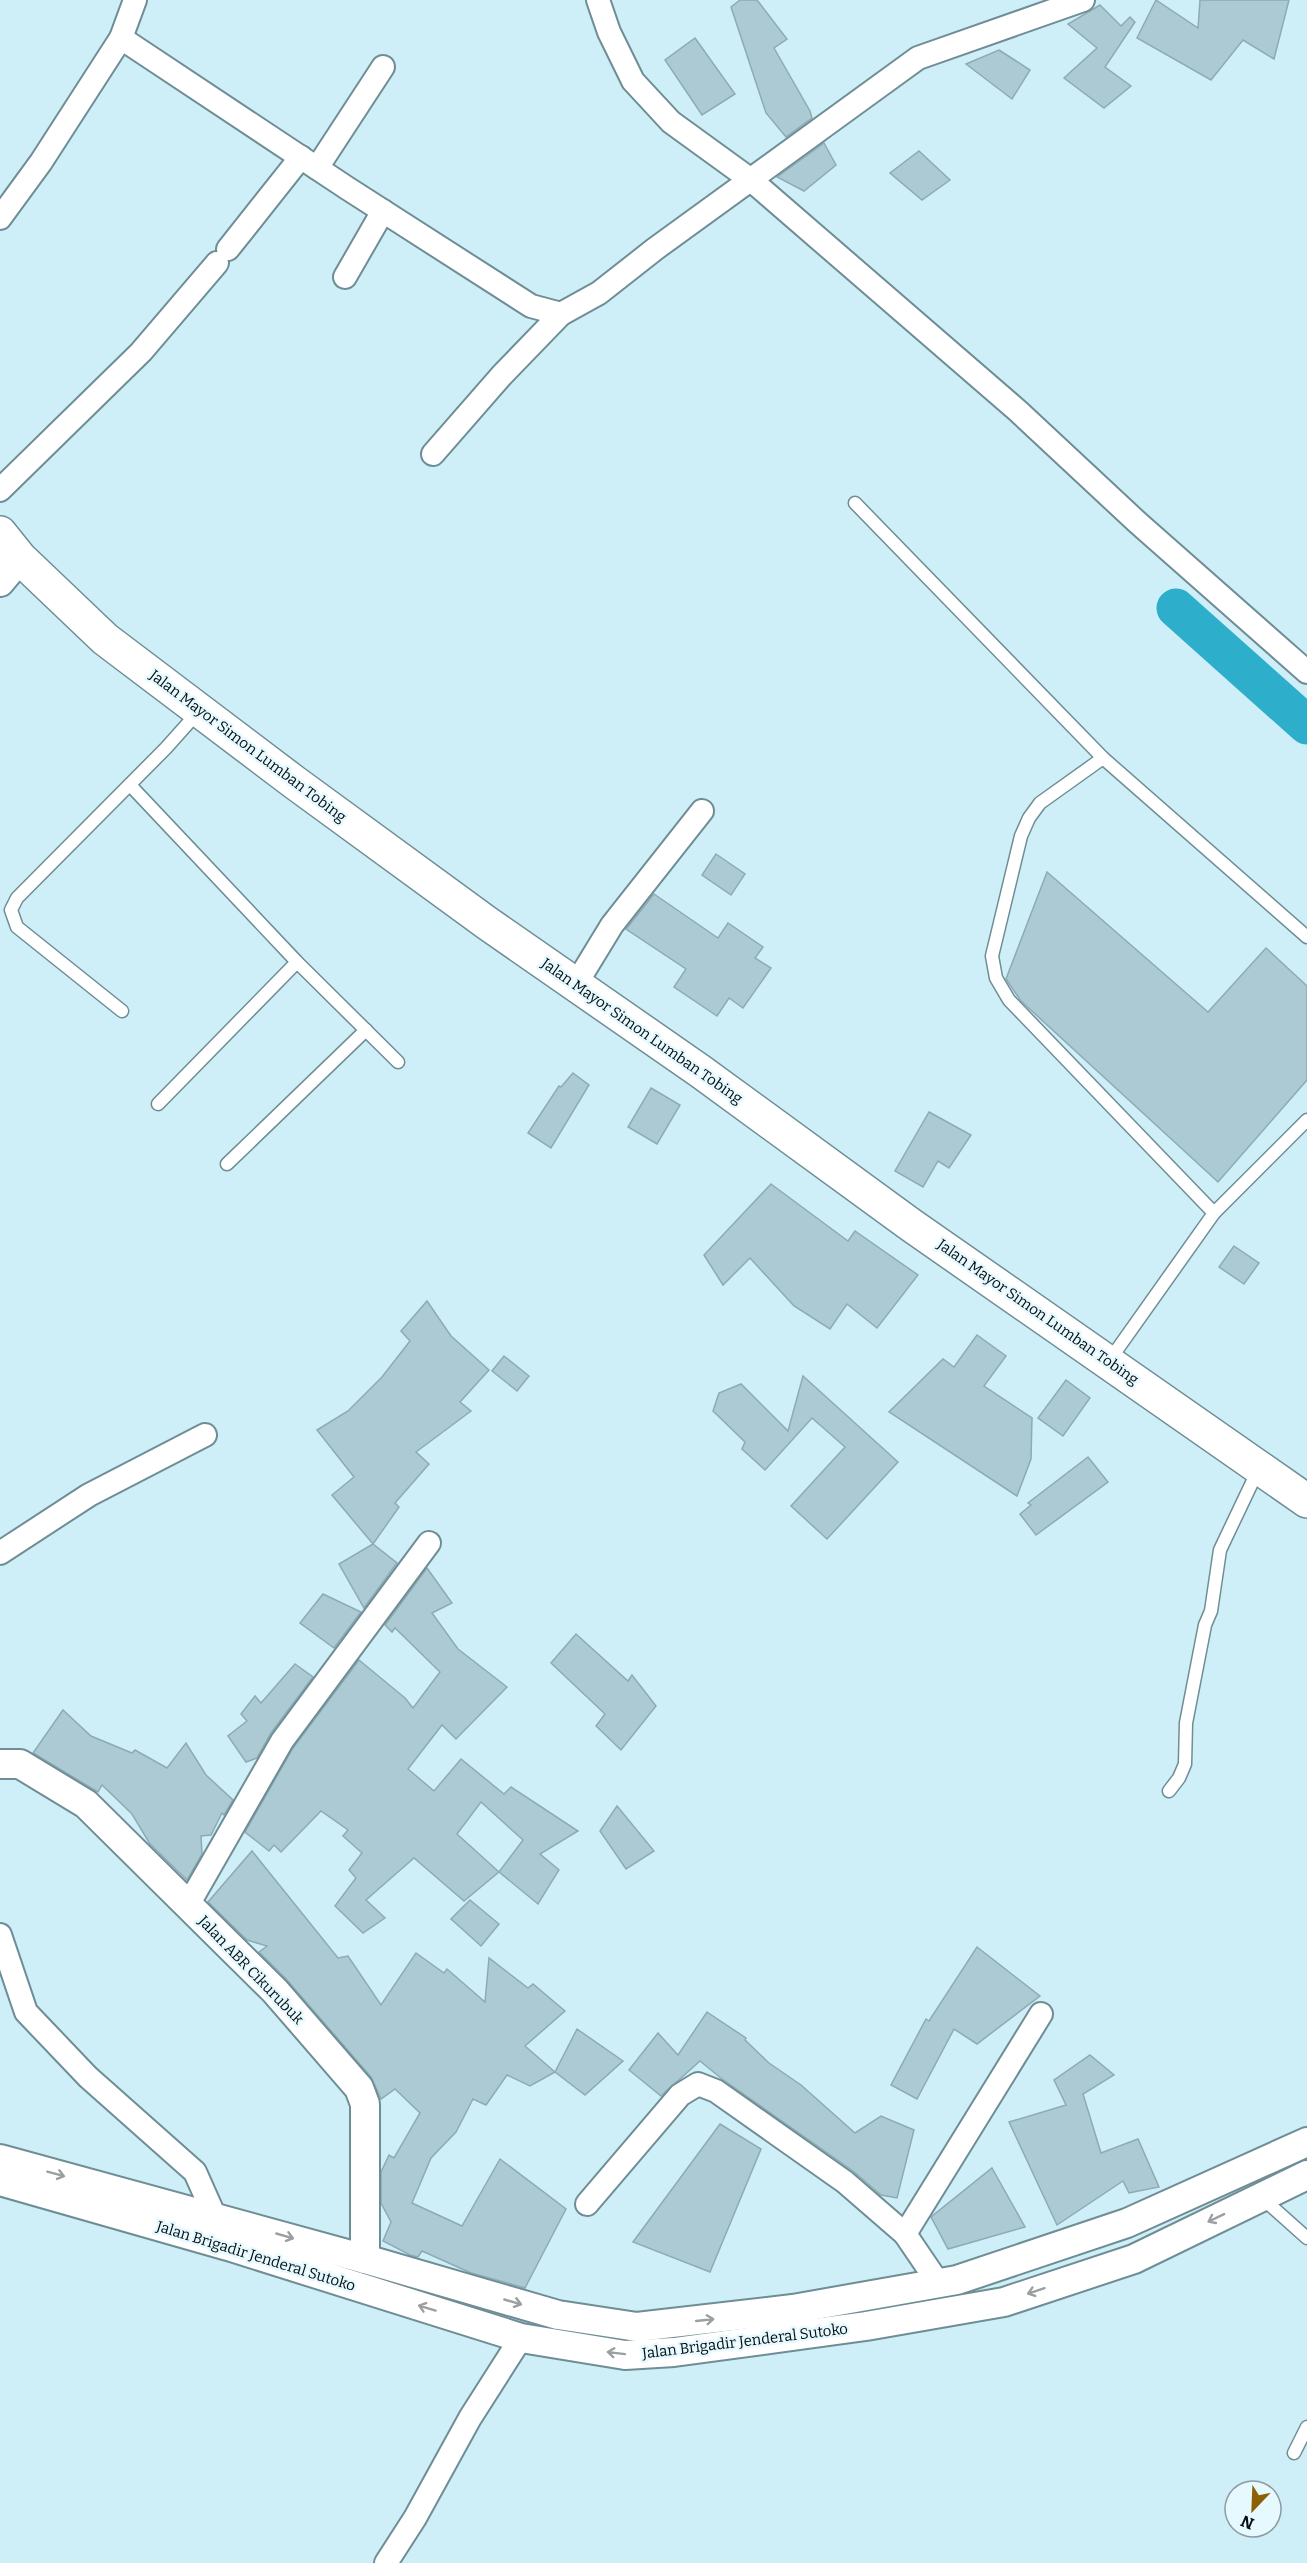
<svg xmlns="http://www.w3.org/2000/svg" width="1307" height="2563" font-family="Bitter,serif">
<style>
.lines{fill:none;stroke-linecap:round;stroke-linejoin:round}
.river{stroke:#2dafcc;stroke-width:39}
.building{fill:#abcad3;stroke:#8cabb4;stroke-width:1.5;fill-rule:evenodd}
.service-casing{stroke:#6f8d95;stroke-width:15}
.minor-casing{stroke:#6f8d95;stroke-width:26}
.tertiary-casing{stroke:#6f8d95;stroke-width:32}
.primary-casing{stroke:#6f8d95;stroke-width:36}
.service{stroke:#fff;stroke-width:12}
.minor{stroke:#fff;stroke-width:22}
.tertiary{stroke:#fff;stroke-width:28}
.primary{stroke:#fff;stroke-width:33}
.oneway{stroke:#9b9fa0}
.labels{text-anchor:middle;dominant-baseline:central;stroke-width:5;stroke-linejoin:round;paint-order:stroke}
.street-label{font-size:15px;fill:#040e11;stroke:#e6f9ff}
</style>
<rect width="100%" height="100%" fill="#cfeff8"/>
<g class="lines">
<path class="river" d="M1176,608L1307,725"/>
</g>
<g class="building">
<path d="M740,0H757L787,39L774,48L810,111L812,118L786,137L766,113L731,7Z"/>
<path d="M1156,0L1198,28L1200,0H1289L1274,59L1243,40L1211,80L1137,38Z"/>
<path d="M1100,5L1121,26L1130,17L1135,22L1105,67L1131,86L1104,108L1064,78L1097,48L1068,24Z"/>
<path d="M695,38L735,94L702,115L665,60Z"/>
<path d="M999,50L1030,70L1012,99L966,64Z"/>
<path d="M824,143L836,165L804,191L777,177Z"/>
<path d="M919,151L950,180L922,200L890,173Z"/>
<path d="M716,854L745,874L731,895L702,875Z"/>
<path d="M1047,872L1208,1012L1266,948L1307,986V1080L1218,1182L1021,1001L1006,979Z"/>
<path d="M654,894L718,938L728,923L763,947L755,958L771,968L743,1008L729,998L717,1016L674,987L686,969L626,929Z"/>
<path d="M573,1073L589,1085L551,1148L528,1133L559,1086L561,1087Z"/>
<path d="M651,1088L680,1105L657,1144L628,1127Z"/>
<path d="M929,1112L971,1135L949,1168L938,1161L923,1187L895,1171Z"/>
<path d="M771,1184L848,1241L855,1231L918,1275L877,1328L847,1304L830,1329L794,1306L750,1258L723,1285L704,1255Z"/>
<path d="M1234,1246L1259,1263L1244,1284L1219,1267Z"/>
<path d="M427,1301L451,1336L489,1370L460,1402L471,1411L416,1452L429,1464L395,1503L399,1507L373,1544L332,1495L354,1477L317,1430L348,1411L382,1377L410,1341L401,1331Z"/>
<path d="M977,1335L1006,1356L984,1386L1032,1418L1031,1459L1017,1496L889,1412L943,1359L954,1367Z"/>
<path d="M504,1356L529,1376L517,1391L492,1371Z"/>
<path d="M803,1376L898,1462L827,1539L791,1506L845,1447L812,1418L765,1470L742,1449L745,1442L713,1411L719,1393L741,1384L788,1431Z"/>
<path d="M1066,1380L1090,1398L1063,1436L1038,1418Z"/>
<path d="M1088,1457L1108,1482L1036,1535L1020,1514L1031,1505L1028,1503Z"/>
<path d="M373,1544L397,1563L364,1608L339,1564Z"/>
<path d="M427,1568L452,1603L432,1613L458,1649L507,1687L456,1739L442,1725L408,1769L434,1791L461,1759L504,1794L511,1787L578,1831L540,1854L559,1870L538,1904L499,1872L464,1901L414,1858L366,1900L385,1918L363,1933L335,1906L356,1878L349,1870L362,1853L343,1836L348,1830L321,1811L281,1852L274,1845L269,1851L245,1832L293,1748L359,1660L405,1698L413,1708L440,1672L395,1628L392,1632L385,1625ZM481,1802L523,1840L499,1872L457,1834Z"/>
<path d="M323,1594L361,1612L334,1648L300,1623Z"/>
<path d="M576,1634L628,1681L632,1675L656,1706L621,1750L596,1726L605,1714L551,1663Z"/>
<path d="M295,1664L313,1677L271,1733L257,1758L246,1762L228,1736L247,1721L241,1714L255,1696L261,1703Z"/>
<path d="M63,1710L91,1736L132,1753L135,1750L167,1768L186,1743L206,1775L233,1800L224,1815L222,1813L211,1835L201,1836L202,1854L187,1880L150,1844L132,1814L102,1785L98,1792L33,1753Z"/>
<path d="M617,1806L654,1851L626,1869L600,1831Z"/>
<path d="M252,1851L338,1958L348,1956L381,2005L416,1953L444,1973L447,1969L485,2002L489,1958L528,1988L533,1984L565,2011L525,2046L555,2072L530,2086L507,2075L486,2105L473,2099L456,2132L431,2158L412,2203L462,2226L500,2159L566,2209L525,2288L471,2273L422,2251L418,2257L410,2255L383,2241L391,2222L381,2203V2172L389,2155L394,2158L420,2113L395,2089L381,2099L371,2077L287,1980L259,1952L267,1946L247,1940L208,1902Z"/>
<path d="M470,1900L499,1924L481,1946L451,1919Z"/>
<path d="M977,1947L1040,1996L977,2044L954,2029L917,2099L891,2085L926,2019L929,2021Z"/>
<path d="M707,2012L746,2038L745,2040L769,2063L801,2085L855,2133L881,2116L914,2130L897,2198L881,2195L853,2171L722,2079L700,2061L661,2096L629,2070L658,2033L678,2055Z"/>
<path d="M577,2029L623,2061L585,2095L555,2072Z"/>
<path d="M1090,2055L1114,2075L1083,2094L1101,2153L1138,2139L1159,2187L1129,2193L1123,2181L1057,2225L1009,2122L1066,2105L1054,2080Z"/>
<path d="M720,2124L761,2149L710,2272L633,2242Z"/>
<path d="M992,2168L1025,2227L948,2249L931,2217Z"/>
</g>
<g class="lines">
<g class="service-casing">
<g id="service">
<path d="M855,503L1103,758L1307,937"/>
<path d="M1103,758L1040,803L1029,818L1021,836L992,956L996,978L1009,1000L1214,1213"/>
<path d="M130,785L297,962L398,1062"/>
<path d="M122,1011L17,927L11,910L17,898L166,748L199,711"/>
<path d="M158,1104L297,962"/>
<path d="M227,1164L366,1030"/>
<path d="M1109,1361L1214,1213L1307,1120"/>
<path d="M1169,1791L1179,1778L1185,1764L1186,1723L1205,1625L1211,1611L1220,1550L1259,1468"/>
<path d="M1261,2197L1307,2238"/>
<path d="M1294,2453L1307,2427"/>
</g>
</g>
<g class="minor-casing">
<g id="minor">
<path d="M598,0L609,32L633,81L671,122L751,180L1018,411L1137,522L1307,672"/>
<path d="M121,38L347,188L531,306L561,314L599,293L655,249L918,58L1083,0"/>
<path d="M317,168L383,67"/>
<path d="M0,218L41,162L121,38L135,0"/>
<path d="M228,249L301,157"/>
<path d="M345,277L383,211"/>
<path d="M433,454L502,375L561,314"/>
<path d="M0,490L141,352L217,263"/>
<path d="M576,984L612,925L702,811"/>
<path d="M0,1553L89,1495L205,1435"/>
<path d="M188,1905L282,1741L429,1543"/>
<path d="M0,1935L26,2012L88,2077L195,2172L215,2217"/>
<path d="M587,2204L680,2095L698,2084L716,2091L845,2182L905,2234L939,2284"/>
<path d="M905,2234L1041,2014"/>
<path d="M386,2563L415,2518L470,2418L521,2338"/>
</g>
</g>
<g class="tertiary-casing">
<g id="tertiary">
<path d="M0,582L20,558"/>
<path d="M0,1764H20L86,1804L275,1991L359,2088L365,2104V2259"/>
<path d="M0,2159L365,2259L558,2315L637,2327L793,2309L957,2280L1127,2223L1307,2142"/>
<path d="M0,2181L228,2246L521,2338L625,2355L674,2352L866,2326L1004,2302L1134,2259L1307,2175"/>
</g>
</g>
<g class="primary-casing">
<path id="primary" d="M0,533L20,558L105,639L294,782L487,923L700,1071L911,1225L1307,1501"/>
</g>
<use href="#service" class="service"/>
<use href="#minor" class="minor"/>
<use href="#tertiary" class="tertiary"/>
<use href="#primary" class="primary"/>
</g>
<defs><path id="oneway-shaft" d="M-6 0H5M1.5-3L5.5 0L1.5 3" fill="none" stroke-width="1.6" stroke-linecap="round" stroke-linejoin="round" transform="scale(1.5)"/></defs>
<g class="oneway">
<use href="#oneway-shaft" transform="translate(56 2174) rotate(15)"/>
<use href="#oneway-shaft" transform="translate(1216 2218) rotate(154)"/>
<use href="#oneway-shaft" transform="translate(285 2236) rotate(16)"/>
<use href="#oneway-shaft" transform="translate(1036 2291) rotate(162)"/>
<use href="#oneway-shaft" transform="translate(513 2302) rotate(16)"/>
<use href="#oneway-shaft" transform="translate(427 2308) rotate(-163)"/>
<use href="#oneway-shaft" transform="translate(705 2320) rotate(-6)"/>
<use href="#oneway-shaft" transform="translate(616 2353) rotate(-173)"/>
</g>
<g class="labels">
<g class="street-label">
<text transform="translate(248 746) rotate(37)">Jalan Mayor Simon Lumban Tobing</text>
<text transform="translate(642 1031) rotate(35)">Jalan Mayor Simon Lumban Tobing</text>
<text transform="translate(1038 1312) rotate(35)">Jalan Mayor Simon Lumban Tobing</text>
<text transform="translate(251 1970) rotate(46)">Jalan ABR Cikurubuk</text>
<text transform="translate(256 2256) rotate(17)">Jalan Brigadir Jenderal Sutoko</text>
<text transform="translate(745 2341) rotate(-7)">Jalan Brigadir Jenderal Sutoko</text>
</g>
</g>
<g transform="translate(1253 2509) rotate(203)"><circle r="28" fill="#e6f9ff" stroke="#8c9ba0" stroke-width="1.5"/>
<path d="M0-4.5L10 22L0 15L-10 22Z" fill="#8d6006"/>
<text y="-9" font-size="16" font-weight="bold" text-anchor="middle" fill="#040e11">N</text>
</g>
</svg>
